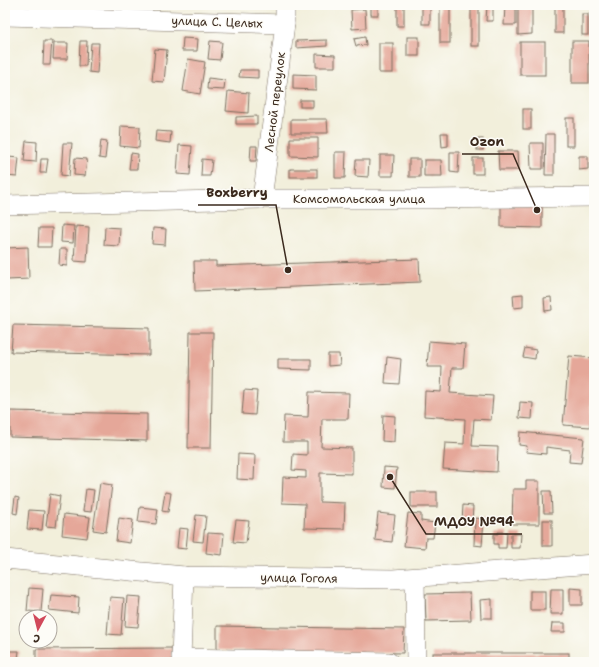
<svg xmlns="http://www.w3.org/2000/svg" width="599" height="667" font-family="'Shantell Sans',sans-serif">
<style>
.building{fill:#e5a799}
.lines{fill:none;stroke-linecap:round;stroke-linejoin:round}
.minor-casing{stroke:#7b6f60;stroke-width:20}
.minor{stroke:#fff;stroke-width:19}
.labels{text-anchor:middle;dominant-baseline:central;stroke-width:3;stroke-linejoin:round;paint-order:stroke}
.street-label{font-size:12px;fill:#3b2a1e;stroke:#fdfcf7}
.leader{fill:none;stroke:#3b2a1e;stroke-width:1.5}
.callout-dot{fill:#3b2a1e;stroke:#fdfcf7;stroke-width:1.5}
.callout-label{font-size:13px;text-anchor:middle;font-weight:bold;fill:#3b2a1e;stroke:#fdfcf7;stroke-width:3;stroke-linejoin:round;paint-order:stroke}
</style>
<rect width="100%" height="100%" fill="#fdfcf7"/>
<filter id="ink" filterUnits="userSpaceOnUse"><feTurbulence type="fractalNoise" baseFrequency=".025" numOctaves="2"/><feDisplacementMap in="SourceGraphic" scale="8" xChannelSelector="R" yChannelSelector="G"/><feConvolveMatrix kernelMatrix="1 2 1 2 8 2 1 2 1" color-interpolation-filters="sRGB"/></filter>
<filter id="wash" filterUnits="userSpaceOnUse"><feTurbulence type="fractalNoise" baseFrequency=".012" numOctaves="4" result="noise"/><feDisplacementMap in="SourceGraphic" scale="16" xChannelSelector="R" yChannelSelector="G"/><feGaussianBlur stdDeviation="0.9" result="paint"/><feColorMatrix in="noise" values="0 0 0 0 0 0 0 0 0 0 0 0 0 0 0 0 0 1.4 0 .05"/><feComposite in="paint" operator="in"/></filter>
<g filter="url(#wash)">
<rect width="100%" height="100%" fill="#f2efdb"/>
<g id="blocks">
<g class="building">
<rect x="371" y="5" width="7" height="10"/>
<rect x="397" y="5" width="7" height="21"/>
<rect x="422" y="5" width="8" height="19"/>
<rect x="471" y="5" width="8" height="41"/>
<path d="M487,5H493V21H486Z"/>
<path d="M505,5H516V25H504Z"/>
<rect x="555" y="5" width="8" height="28"/>
<rect x="592" y="5" width="2" height="28"/>
<rect x="440" y="7" width="10" height="36"/>
<path d="M518,8H532V34L518,35Z"/>
<path d="M365,9L366,28L352,29L351,10Z"/>
<rect x="582" y="14" width="6" height="21"/>
<path d="M365,37L366,45L356,46L354,39Z"/>
<rect x="407" y="37" width="12" height="19"/>
<path d="M183,38L198,39L197,51H182Z"/>
<path d="M327,40V46L296,48V41Z"/>
<path d="M44,41H52L50,65H43Z"/>
<path d="M80,41H87L86,66H79Z"/>
<path d="M210,41L222,42L220,60L208,59Z"/>
<rect x="572" y="41" width="17" height="42"/>
<rect x="520" y="42" width="25" height="33"/>
<path d="M54,43H68L67,59H53Z"/>
<path d="M91,43H99L97,73L89,72Z"/>
<rect x="379" y="43" width="14" height="30"/>
<path d="M155,49L167,50L164,82L152,81Z"/>
<path d="M316,54L335,55V67H316Z"/>
<path d="M188,59L205,62L200,94L183,91Z"/>
<path d="M240,70H258V78L239,77Z"/>
<path d="M293,74L316,75V90L293,89Z"/>
<path d="M208,78L225,80L224,90L207,89Z"/>
<path d="M228,91L249,93L248,113L226,111Z"/>
<rect x="300" y="100" width="13" height="7"/>
<rect x="523" y="109" width="8" height="20"/>
<path d="M257,116V124H236V117Z"/>
<rect x="566" y="118" width="8" height="28"/>
<path d="M291,119H327L328,133H291Z"/>
<path d="M121,126L140,127L139,148L120,146Z"/>
<path d="M156,131L171,132L170,143L155,141Z"/>
<path d="M441,133H448V146L442,147Z"/>
<path d="M546,134H554V175H545Z"/>
<path d="M290,138H318V157L290,156Z"/>
<rect x="477" y="139" width="6" height="11"/>
<path d="M101,140L107,141L105,159L99,158Z"/>
<path d="M26,141L37,142L36,162L24,161Z"/>
<path d="M63,143H72L69,176L61,175Z"/>
<path d="M530,143H543V169H531Z"/>
<path d="M179,145L192,146L190,175L177,174Z"/>
<path d="M251,146H257L256,161H250Z"/>
<path d="M498,151H518L519,170H499Z"/>
<path d="M335,152H346L345,178H335Z"/>
<path d="M450,152H459L458,173L450,172Z"/>
<path d="M131,153L138,154L137,169H129Z"/>
<path d="M380,155H394L393,176H380Z"/>
<path d="M579,156H588V169L579,170Z"/>
<path d="M8,157L19,158L17,177L6,176Z"/>
<path d="M75,158L87,159L85,176L74,175Z"/>
<rect x="473" y="158" width="10" height="16"/>
<path d="M41,159H48L46,173H40Z"/>
<path d="M202,159L212,160L210,176H201Z"/>
<rect x="409" y="159" width="11" height="18"/>
<path d="M356,160H369L368,177L355,176Z"/>
<path d="M424,160H441L442,176H424Z"/>
<rect x="290" y="169" width="27" height="8"/>
<path d="M501,202L542,203V228L501,227Z"/>
<path d="M62,225L74,226L73,243L61,242Z"/>
<path d="M76,226L89,227L87,262L74,261Z"/>
<path d="M105,227L120,228L119,246L104,245Z"/>
<path d="M39,228H52L51,247H38Z"/>
<path d="M153,228L166,229L165,245L152,244Z"/>
<path d="M28,247L29,279L7,280L6,248Z"/>
<path d="M60,249H67V266L59,265Z"/>
<path d="M419,259L420,282L195,291L194,261H216V266Z"/>
<path d="M523,294V307L514,308L513,295Z"/>
<path d="M551,297L552,310L545,311L544,298Z"/>
<path d="M13,325L149,328V355L11,352Z"/>
<path d="M190,332H213L211,448H188Z"/>
<path d="M429,341L465,344L463,368H452L450,393L493,396L491,420L474,419L472,446L498,447L497,472L443,469L445,443L464,444L465,419L424,416L425,391L441,392L442,367H427Z"/>
<path d="M525,348L536,350L535,359L523,357Z"/>
<path d="M328,354H339L340,365L328,366Z"/>
<path d="M569,356L594,358L590,427L563,425Z"/>
<path d="M387,357L401,359L399,384L385,383Z"/>
<path d="M278,359H311V370L278,369Z"/>
<path d="M244,390L257,391L255,415L242,414Z"/>
<path d="M309,392L349,393L348,419H322L321,447L352,448V474L320,473V502L345,503L344,529L304,528L305,504L282,503L283,477L306,478V471L292,470L293,454L307,455V442H283L284,416L308,417Z"/>
<path d="M520,402L533,403L532,419L519,418Z"/>
<path d="M10,411L147,414V441L10,437Z"/>
<path d="M383,415L395,416L394,442L382,441Z"/>
<path d="M520,432L584,438L581,463L569,462L570,450L546,447V454L526,452L527,446L519,445Z"/>
<path d="M238,454L255,455L254,480L237,479Z"/>
<path d="M384,467L397,468L395,488L383,487Z"/>
<path d="M526,481H539V524H512L513,489H526Z"/>
<path d="M100,483L112,485L106,532L93,530Z"/>
<path d="M86,489L94,490L91,512L83,511Z"/>
<path d="M543,491H551L552,513H544Z"/>
<path d="M165,492L171,493L168,512L162,511Z"/>
<rect x="411" y="492" width="26" height="15"/>
<path d="M50,494L60,496L56,527L46,526Z"/>
<path d="M15,497L19,498L17,514L13,513Z"/>
<path d="M463,505L473,506L472,522H462Z"/>
<path d="M140,507L158,509L156,524L138,522Z"/>
<path d="M5,508H9L7,527H5Z"/>
<path d="M29,510L44,511L42,530L27,529Z"/>
<path d="M378,513L395,515L392,542L375,540Z"/>
<path d="M408,513L421,514V521L435,523L433,538H426L425,548L404,546Z"/>
<path d="M64,514L90,517L87,538L62,535Z"/>
<path d="M196,515L206,516L203,542L193,541Z"/>
<path d="M119,518L133,520L130,543L116,541Z"/>
<path d="M475,518L484,519L482,546L474,545Z"/>
<path d="M236,520L249,521L246,543L233,542Z"/>
<rect x="543" y="520" width="9" height="26"/>
<path d="M179,528L188,529L186,549L177,548Z"/>
<path d="M498,532H507L506,548H498V544H494V534H498Z"/>
<path d="M208,533L224,534L222,555L206,553Z"/>
<path d="M511,534H521L520,548H511Z"/>
<path d="M29,588L43,589L41,612L27,611Z"/>
<path d="M570,588L582,589V605H570Z"/>
<path d="M551,589H563V614H550Z"/>
<rect x="530" y="591" width="15" height="19"/>
<path d="M470,593L471,620L426,621L425,594Z"/>
<path d="M51,595L79,597L78,613L49,610Z"/>
<path d="M127,596L141,597L138,627L125,626Z"/>
<path d="M110,597L124,598L121,635L107,634Z"/>
<path d="M492,599V618H481L480,600Z"/>
<path d="M552,623H565V632H551Z"/>
<path d="M217,626L404,629L403,653L217,650Z"/>
<path d="M172,648V662H36V649Z"/>
<path d="M8,651H19L18,659H8Z"/>
<rect x="433" y="653" width="136" height="9"/>
</g>
</g>
</g>
<g filter="url(#ink)">
<use href="#blocks" fill-opacity="0" stroke="#7b6f60" stroke-width="1"/>
<g class="lines">
<g class="minor-casing">
<g id="minor">
<path d="M5,16L285,24"/>
<path d="M262,199L285,24V5"/>
<path d="M5,205L262,199H428L594,197"/>
<path d="M5,559L184,576L393,579L594,564"/>
<path d="M184,576L181,658L389,662"/>
<path d="M415,578L416,662"/>
</g>
</g>
<use href="#minor" class="minor"/>
</g>
</g>
<g class="labels">
<g class="street-label">
<text transform="translate(217 22) rotate(2)">улица С. Целых</text>
<text transform="translate(275 102) rotate(-83)">Лесной переулок</text>
<text x="359" y="199">Комсомольская улица</text>
<text transform="translate(299 578) rotate(1)">улица Гоголя</text>
</g>
</g>
<path class="leader" d="M537 210L513 154H462M288 270L276 205H198M390 477L426 534H522"/>
<g class="callout-dot">
<circle cx="537" cy="210" r="4"/>
<circle cx="288" cy="270" r="4"/>
<circle cx="390" cy="477" r="4"/>
</g>
<g class="callout-label">
<text x="487" y="146">Ozon</text>
<text x="237" y="197">Boxberry</text>
<text x="474" y="526">МДОУ №94</text>
</g>
<rect width="599" height="667" fill="none" stroke="#fdfcf7" stroke-width="20"/>
<g transform="translate(38 629) rotate(187)"><circle r="19" fill="#fdfcf7" stroke="#afa8a0"/>
<path d="M0-3L7 15L0 10L-7 15Z" fill="#d1495b"/>
<text y="-6" font-size="11" font-weight="bold" text-anchor="middle" fill="#3b2a1e">С</text>
</g>
</svg>
